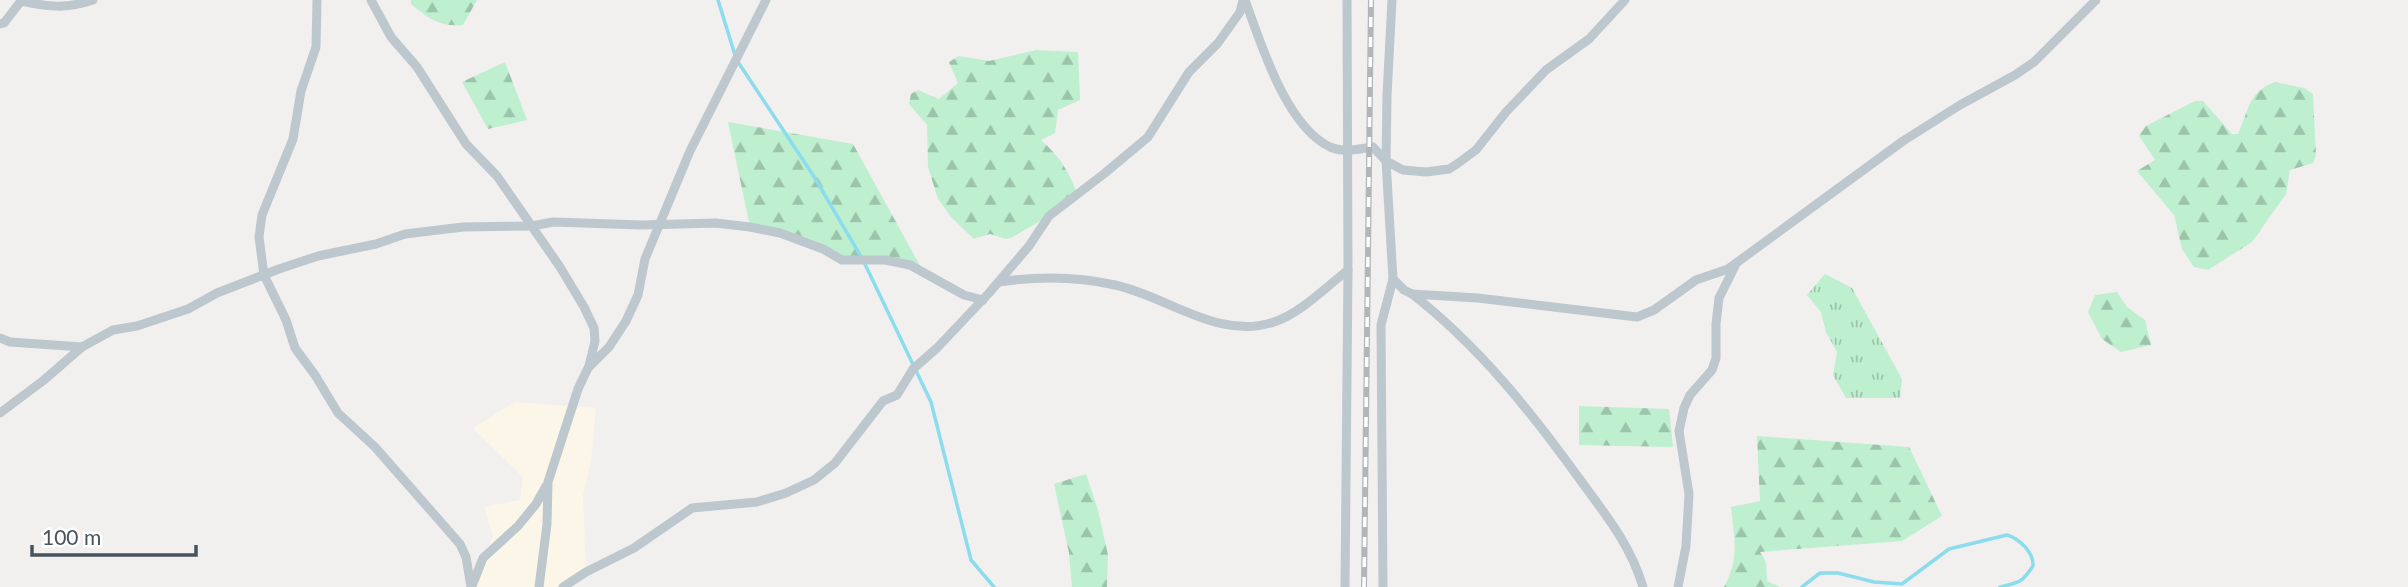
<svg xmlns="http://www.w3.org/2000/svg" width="2408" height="587" font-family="Lato,sans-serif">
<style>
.commercial{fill:#fcf6e9}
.grass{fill:url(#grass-tufts)}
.forest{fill:url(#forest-firs)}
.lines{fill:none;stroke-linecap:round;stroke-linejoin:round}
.stream{stroke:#8bdcec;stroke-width:3.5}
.street{stroke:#bdc7ce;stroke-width:9}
.rail-casing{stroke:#b2b5ba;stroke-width:6}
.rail{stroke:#fff;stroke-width:3.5;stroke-dasharray:10;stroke-linecap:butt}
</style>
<defs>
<pattern id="grass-tufts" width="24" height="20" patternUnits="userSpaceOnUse" patternTransform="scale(1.75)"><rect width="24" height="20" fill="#beefcf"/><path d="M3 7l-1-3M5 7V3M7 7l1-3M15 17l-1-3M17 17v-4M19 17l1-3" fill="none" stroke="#9cc4ab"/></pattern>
<pattern id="forest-firs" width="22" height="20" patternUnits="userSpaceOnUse" patternTransform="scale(1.75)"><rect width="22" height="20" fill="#beefcf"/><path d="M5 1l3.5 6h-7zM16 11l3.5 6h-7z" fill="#9cc4ab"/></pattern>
</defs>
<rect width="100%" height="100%" fill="#f2efef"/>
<path class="commercial" d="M515,402L596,408L591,460L583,496L586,572L563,587H471L493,536L484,507L520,500L523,477L473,428Z"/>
<path class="grass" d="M1825,274L1852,288L1902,379L1900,398H1846L1833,375L1837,352L1826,332L1821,312L1807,295Z"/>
<g class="forest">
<path d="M411,0H477L463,25C440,27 429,19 411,4Z"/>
<path d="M1036,50L1078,52L1080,100L1058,110L1055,133L1041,140C1059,156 1069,171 1077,194L1049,216L1011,238L1006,239L990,234L974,239L952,218L938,199L928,167L927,125L909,104L911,94L918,90L939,99L958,83L949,62L959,56L989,61Z"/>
<path d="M505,62L527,120L488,129L462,82Z"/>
<path d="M2275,82L2304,88L2313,94L2316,155L2313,163L2290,170L2286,194L2252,242L2208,270L2194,267L2182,249L2174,215L2137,171L2155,160L2139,136L2146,126L2195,101H2203L2232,134H2238C2249,110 2248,92 2275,82Z"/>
<path d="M728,122L853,144L923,271L910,265L842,260L823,249L750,227Z"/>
<path d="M2117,292L2127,307L2145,320L2151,345L2121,352L2102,339L2088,312L2095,295Z"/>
<path d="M1579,406L1669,409L1673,447L1579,445Z"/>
<path d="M1757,436L1909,447L1942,516L1902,541L1760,552L1766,562L1767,581L1780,587H1724C1740,558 1734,538 1731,507L1760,501Z"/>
<path d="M1086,474L1098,510L1108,555L1107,587H1072L1069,553L1054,484Z"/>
</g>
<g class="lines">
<g class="stream">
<path d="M718,0L735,55"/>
<path d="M738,62L813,175L863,260L931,402L971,560L994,587"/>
<path d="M1802,587L1820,573H1838L1874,582L1902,584L1949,549L2007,535C2020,539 2034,553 2033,566C2021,584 2019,582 2000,587"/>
</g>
<g class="street">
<path d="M317,0L316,47L301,91L293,139L262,215L259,237L264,275L286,320L295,348L315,375L338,413L375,447L460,544L466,557L471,587"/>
<path d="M371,0L391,37L417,67L466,144L497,176L560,267L584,307L594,328L595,341L589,366"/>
<path d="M1245,0C1261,44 1286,126 1330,147C1344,153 1359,149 1373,147L1386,161L1403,170L1426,172L1449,169L1457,164L1476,150L1506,112L1546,70L1589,39L1625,0"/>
<path d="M1392,0L1387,96L1386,161L1393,279L1404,290L1412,294L1478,298L1637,317L1654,310L1696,280L1728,269L1903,141L1960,105L2015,75L2034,62L2096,0"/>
<path d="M0,24L4,23L21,1C49,7 66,9 93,0"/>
<path d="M999,282C1039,276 1075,276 1115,285C1167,296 1219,341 1274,322C1301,313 1326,287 1348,270"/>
<path d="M1412,294C1479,346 1532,413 1581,481C1606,515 1631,546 1643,587"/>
<path d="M0,338L10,342L82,347"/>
<path d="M0,413L44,380L82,347L113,330L137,326L188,309L217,293L279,269L318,256L376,244L405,234L463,227L532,226L553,222L642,225L716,223L750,227L780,233L823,249L842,260H885L910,265L964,295L983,300"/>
<path d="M472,586L483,558L518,526L536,504L546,486"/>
<path d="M539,587L547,524L548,482L578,389L588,368L609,347L626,321L638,295L645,259L690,151L766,0"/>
<path d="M563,587L586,572L634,548L692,508L757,502L786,493L814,480L835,463L883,401L897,395L913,369L937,348L989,293L1029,246L1049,216L1105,173L1148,137L1189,72L1218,43L1240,12L1243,0"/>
<path d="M1345,587L1348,270L1347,0"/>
<path d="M1383,587L1381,325L1393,279"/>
<path d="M1678,587L1686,546L1689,494L1679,431L1684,408L1690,395L1712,370L1716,358V324L1719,298L1735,266"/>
</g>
<g class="rail-casing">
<path id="rail" d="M1364,587L1371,0"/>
</g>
<use href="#rail" class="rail"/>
</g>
<path d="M32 545v10h164v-10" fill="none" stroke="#47535d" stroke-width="3.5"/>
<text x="42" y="545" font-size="21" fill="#47535d" stroke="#ffffff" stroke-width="5" paint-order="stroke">100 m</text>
</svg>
